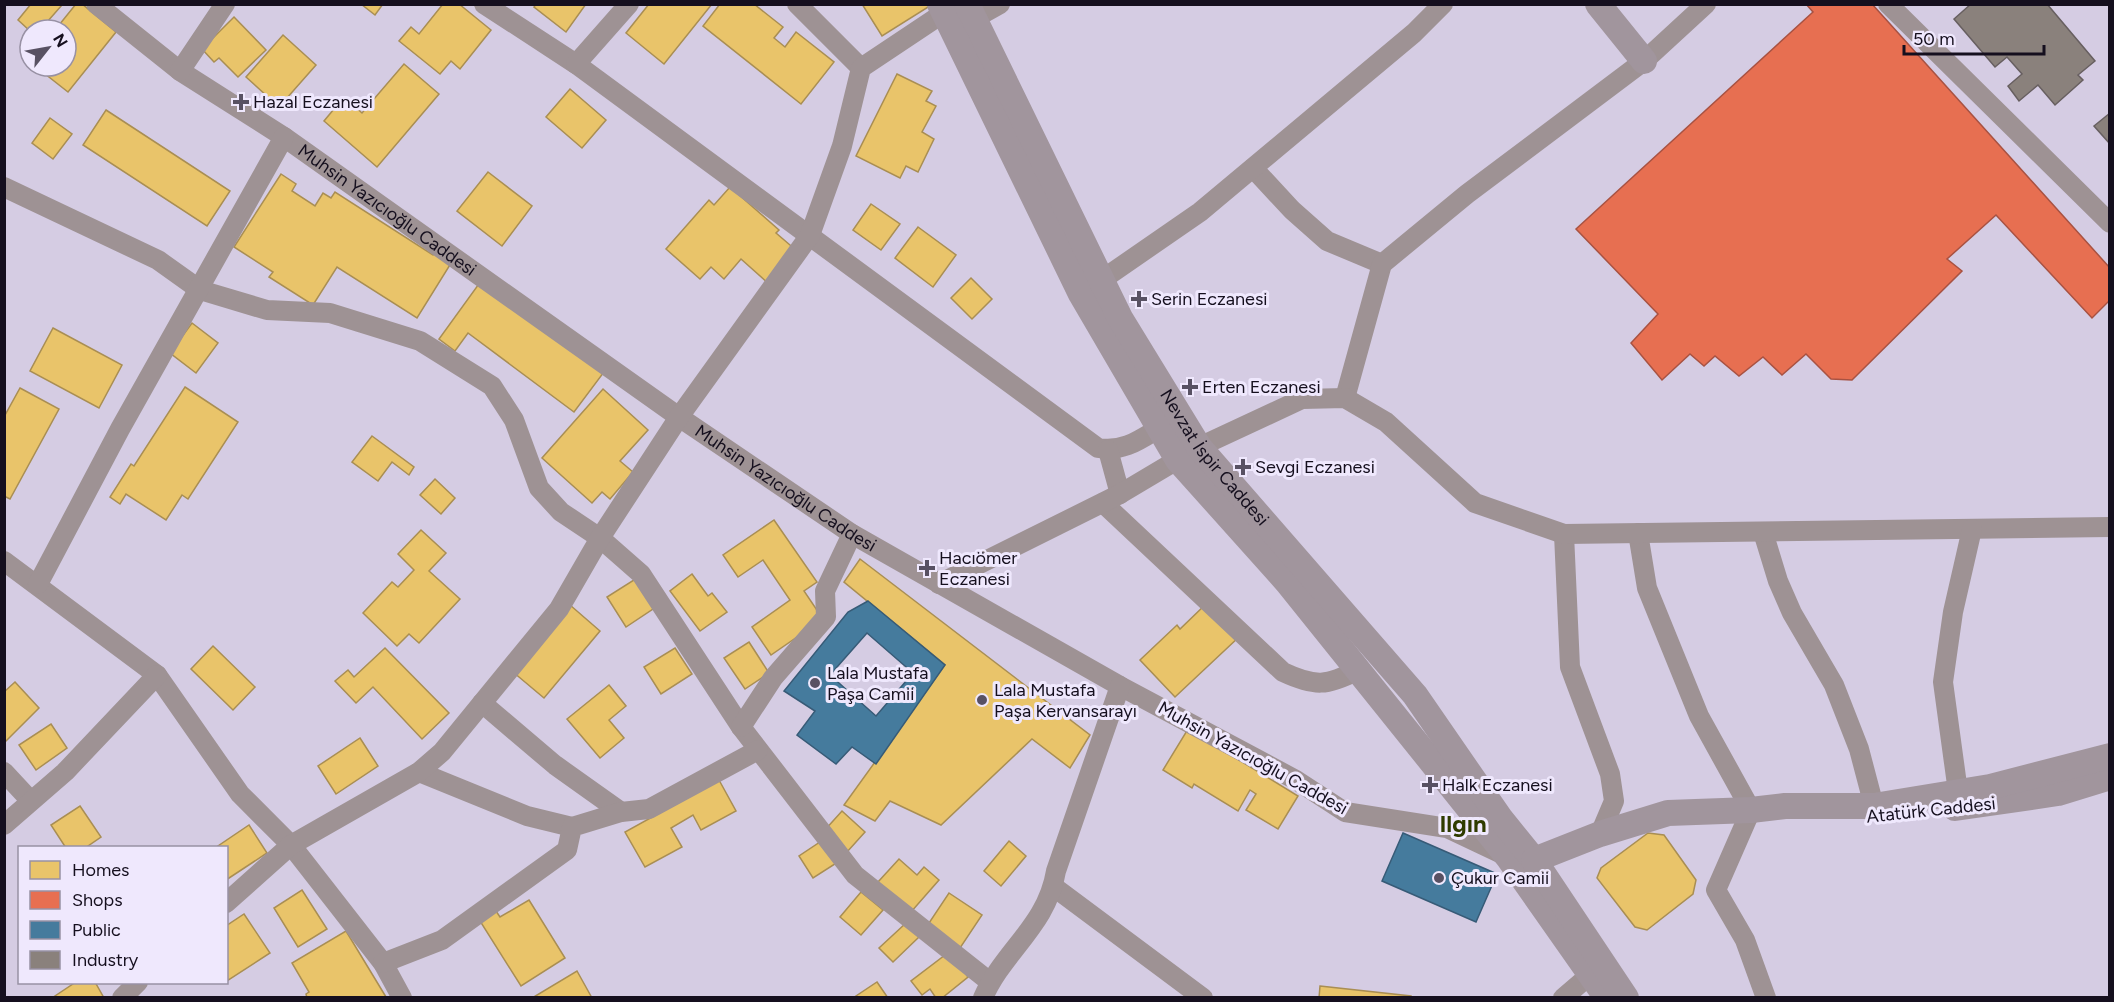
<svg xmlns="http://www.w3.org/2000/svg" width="2114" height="1002" font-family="Figtree,sans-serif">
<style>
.homes{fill:#e9c46a;stroke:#a98e53;stroke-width:1.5}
.shops{fill:#e76f51;stroke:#a85242;stroke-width:1.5}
.public{fill:#457b9d;stroke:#375b77;stroke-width:1.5;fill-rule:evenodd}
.industry{fill:#8a817c;stroke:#675f60;stroke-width:1.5}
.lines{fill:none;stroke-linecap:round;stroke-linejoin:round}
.minor{stroke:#9e9294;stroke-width:20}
.major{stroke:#a1959d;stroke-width:26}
.poi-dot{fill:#585163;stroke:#efe8fd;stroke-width:2}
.labels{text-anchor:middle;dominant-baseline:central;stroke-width:6;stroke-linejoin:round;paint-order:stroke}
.poi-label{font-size:18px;fill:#150f1e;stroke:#efe8fd;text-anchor:start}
.street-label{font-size:18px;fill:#150f1e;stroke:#efe8fd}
.district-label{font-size:24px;font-weight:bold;fill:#2f3b00;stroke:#efe8fd}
</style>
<rect width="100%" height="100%" fill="#d5cce3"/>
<g class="homes">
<path d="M31,4H62V5L40,30L30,31L18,20Z"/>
<path d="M76,4H82L116,32L68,92L35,66H66V30H55Z"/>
<path d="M361,4H383L375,15Z"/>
<path d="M443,4H459L491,30L460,69L451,61L440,74L399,41L411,27L419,34Z"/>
<path d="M536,4H586L566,32L534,7Z"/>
<path d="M649,4H712L664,64L626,33Z"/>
<path d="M720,4H754L783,27L774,38L785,47L796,32L834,62L801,104L703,26Z"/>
<path d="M862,4H933L882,36Z"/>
<path d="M234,17L266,50L238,77L219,58L214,62L202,49Z"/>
<path d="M283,35L316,65L279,107L246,77Z"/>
<path d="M404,64L439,94L377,167L324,121L344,97L362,113Z"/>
<path d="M897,74L932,91L926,101L936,106L922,132L934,139L918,172L906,166L900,178L856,156Z"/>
<path d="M570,89L606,120L582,148L546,117Z"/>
<path d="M106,110L230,191L207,226L83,145Z"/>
<path d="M50,118L72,134L53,159L32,143Z"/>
<path d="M488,172L532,206L502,246L457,211Z"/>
<path d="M281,174L296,184L292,191L315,206L323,193L331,198L335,192L433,255L436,250L453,260L417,318L337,267L313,305L269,277L273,272L234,247Z"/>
<path d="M730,187L779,230L776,233L797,251L769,284L741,259L724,279L711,267L700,279L666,249L709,200L714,205Z"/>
<path d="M871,204L900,224L881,250L853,230Z"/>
<path d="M918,227L956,255L933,287L895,258Z"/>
<path d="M971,278L992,299L972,319L951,298Z"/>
<path d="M481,281L604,372L574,412L468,333L455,351L439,339Z"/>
<path d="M192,323L218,343L196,373L170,353Z"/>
<path d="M53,328L122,365L99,408L30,371Z"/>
<path d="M185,387L238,422L188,499L182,495L166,520L126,494L120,504L110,497L131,464L134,466Z"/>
<path d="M20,388L59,409L10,499L4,496V417Z"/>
<path d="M603,389L648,430L620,461L633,472L610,499L602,492L592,503L542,458Z"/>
<path d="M372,436L414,467L409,475L392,462L378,481L352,462Z"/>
<path d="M435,479L455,498L441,514L420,495Z"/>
<path d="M774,520L817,582L804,591L823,619L771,655L752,627L790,600L763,560L738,577L723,555Z"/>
<path d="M421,530L446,553L429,571L460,599L419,643L409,634L397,646L363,613L392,582L398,587L414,570L398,554Z"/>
<path d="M860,559L1090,735L1070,768L1032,739L941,825L890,801L875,821L844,805L945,665L844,582Z"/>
<path d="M692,574L708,596L712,593L727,612L700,631L670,591Z"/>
<path d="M637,578L656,607L626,627L607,597Z"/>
<path d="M1208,602L1240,636L1175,697L1140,660L1177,625L1180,629Z"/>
<path d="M570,605L600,631L544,698L513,672Z"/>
<path d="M749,642L769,673L745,689L724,658Z"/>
<path d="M213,646L255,687L233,710L191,669Z"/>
<path d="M385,648L449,713L422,739L373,687L356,703L335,681L348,670L354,677Z"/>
<path d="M675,648L692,674L661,694L644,667Z"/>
<path d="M15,682L39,708L5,742L4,692Z"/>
<path d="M609,685L626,706L609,720L624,738L600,758L567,719Z"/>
<path d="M51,724L67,748L36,770L19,745Z"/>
<path d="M1188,729L1298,796L1278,829L1246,810L1256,794L1250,790L1238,811L1194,784L1192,788L1163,770Z"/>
<path d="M360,738L378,766L336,794L318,766Z"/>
<path d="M719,780L736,811L701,830L693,815L671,828L682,847L645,867L625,832Z"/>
<path d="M80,806L101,837L85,848H66L51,825Z"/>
<path d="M842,811L865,832L847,852L824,831Z"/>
<path d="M249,825L267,853L226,880V848H215Z"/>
<path d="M1648,833L1664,835L1696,880L1693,894L1647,930L1635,927L1597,878L1601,868Z"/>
<path d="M823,840L838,862L813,878L799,856Z"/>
<path d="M1009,841L1026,856L1001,886L984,871Z"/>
<path d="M899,859L917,875L924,867L939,880L911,912L878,882Z"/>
<path d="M302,890L327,929L298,947L274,908Z"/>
<path d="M861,892L883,910L861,935L840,917Z"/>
<path d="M949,893L982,915L960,948L927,926Z"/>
<path d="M529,900L565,958L521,986L480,921L496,911L500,917Z"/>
<path d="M244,914L270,953L227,981L226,926Z"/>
<path d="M906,923L919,937L893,962L879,948Z"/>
<path d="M346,931L386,997L385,998H307L306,994L309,992L292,963Z"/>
<path d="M949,952L968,977L942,998H936L930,989L922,995L911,981Z"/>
<path d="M577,971L592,998H532Z"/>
<path d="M76,982H95L104,998H52Z"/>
<path d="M877,982L888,998H853Z"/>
<path d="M1320,986L1411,996V998H1319Z"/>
</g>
<path class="shops" d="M1806,4H1872L2110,268V300L2092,318L1996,215L1947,259L1962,271L1852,380L1831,379L1806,354L1782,375L1763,357L1739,376L1715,356L1704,366L1690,354L1662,380L1631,343L1658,314L1576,229L1813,12Z"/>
<g class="public">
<path d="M868,601L945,665L876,764L852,747L836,764L797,735L815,711L784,691L848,612ZM867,633L913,673L876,716L830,675Z"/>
<path d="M1403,833L1497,874L1476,922L1382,881Z"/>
</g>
<g class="industry">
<path d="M1971,4H2047L2095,61L2078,75L2083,80L2055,105L2038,85L2019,101L2008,86L2022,74L2007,57L1995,67L1954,19Z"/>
<path d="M2110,113V144L2094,126Z"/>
</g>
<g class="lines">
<g class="minor">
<path id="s1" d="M96,4L180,71L284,137L679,417L852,534L1120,686L1296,780L1345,812L1447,828L1504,855"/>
<path d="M484,4L576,64L1098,448C1123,452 1138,441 1159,428"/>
<path d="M797,4L861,68"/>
<path d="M1888,4L2110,223"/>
<path d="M975,18L1000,4"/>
<path d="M576,64L629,4"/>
<path d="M180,71L225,4"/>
<path d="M1253,168L1292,210L1327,241L1382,264"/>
<path d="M4,187L158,260L200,290L267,310L330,313L420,341L492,386L514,420L539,488L561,512L600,538L641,574L741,727L855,875L990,982"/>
<path d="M1090,288L1200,212L1414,33L1443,4"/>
<path d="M1345,398L1382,264L1467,194L1644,61L1706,4"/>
<path d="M1108,450L1120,494"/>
<path d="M1103,503L1283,672C1315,687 1327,686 1358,670"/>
<path d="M1763,532L1778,581L1792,613L1834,685L1859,749L1874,806"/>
<path d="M1638,533L1647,588L1699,716L1751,810L1716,890L1745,940L1766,998"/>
<path d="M1564,534L1570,667L1610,774L1614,801L1600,834"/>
<path d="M4,561L157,675L240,794L291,845L383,963L402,998"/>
<path d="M38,584L120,429L284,137"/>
<path d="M939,584L1120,494L1199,447L1302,399L1345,398L1386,422L1475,503L1564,534L2110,527"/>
<path d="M482,703L555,765L621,812"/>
<path d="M741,727L773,678L826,617L825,591L852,534"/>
<path d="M4,772L30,800"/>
<path d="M419,772L527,816L572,827"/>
<path d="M1958,792L1943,682L1953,612L1972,529"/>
<path d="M4,825L65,772L157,675"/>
<path d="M1054,887L1203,998"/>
<path d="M226,903L291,845L419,772L442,752L559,609L600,538L679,417L810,235L842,146L861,68L945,12"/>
<path d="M383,963L442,940L567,850L572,827L621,812L649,809L758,750"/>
<path d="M122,998L138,982"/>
<path d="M983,998C1003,951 1047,926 1056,871L1120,686"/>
<path d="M1563,998L1591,974"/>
</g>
<g class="major">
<path d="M940,4L1081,294L1178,460L1288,583L1508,857L1607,998"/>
<path id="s2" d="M967,4L1120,318L1199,447L1415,695L1500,818L1534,860L1626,998"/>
<path d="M1598,4L1644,61"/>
<path d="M1955,808L2058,793L2110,777"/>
<path d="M1534,860L1600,834L1668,813L1751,810L1785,806H1874L1990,787L2110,756"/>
</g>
</g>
<g class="poi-dot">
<path d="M238 93h6v6h6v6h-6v6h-6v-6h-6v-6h6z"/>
<path d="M1136 290h6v6h6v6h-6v6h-6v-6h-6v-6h6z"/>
<path d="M1187 378h6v6h6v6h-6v6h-6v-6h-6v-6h6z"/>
<path d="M1240 458h6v6h6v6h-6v6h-6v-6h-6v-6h6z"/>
<path d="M924 559h6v6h6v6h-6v6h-6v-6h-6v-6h6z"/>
<circle cx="815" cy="683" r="6"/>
<circle cx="982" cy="700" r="6"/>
<path d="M1427 776h6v6h6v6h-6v6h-6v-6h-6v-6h6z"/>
<circle cx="1439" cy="878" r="6"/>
</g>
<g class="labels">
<g class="poi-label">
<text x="253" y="102">Hazal Eczanesi</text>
<text x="1151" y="299">Serin Eczanesi</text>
<text x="1202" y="387">Erten Eczanesi</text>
<text x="1255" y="467">Sevgi Eczanesi</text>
<text x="939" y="558">Hacıömer<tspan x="939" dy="21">Eczanesi</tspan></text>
<text x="827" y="673">Lala Mustafa<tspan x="827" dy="21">Paşa Camii</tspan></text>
<text x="994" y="690">Lala Mustafa<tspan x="994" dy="21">Paşa Kervansarayı</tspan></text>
<text x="1442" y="785">Halk Eczanesi</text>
<text x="1451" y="878">Çukur Camii</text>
</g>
<g class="street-label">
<text stroke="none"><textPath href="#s1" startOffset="357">Muhsin Yazıcıoğlu Caddesi</textPath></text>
<text stroke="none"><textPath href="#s2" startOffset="518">Nevzat İspir Caddesi</textPath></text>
<text stroke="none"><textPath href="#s1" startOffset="843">Muhsin Yazıcıoğlu Caddesi</textPath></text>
<text transform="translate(1253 758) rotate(29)">Muhsin Yazıcıoğlu Caddesi</text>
<text transform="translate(1931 810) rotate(-6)">Atatürk Caddesi</text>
</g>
<g class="district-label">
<text x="1463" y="823">Ilgın</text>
</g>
</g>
<rect width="2114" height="1002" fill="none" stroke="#150f1e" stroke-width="12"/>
<rect x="18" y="846" width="210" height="138" fill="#efe8fd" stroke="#9891a4" stroke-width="1.5"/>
<rect x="30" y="861" width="30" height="18" fill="#e9c46a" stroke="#9891a4" stroke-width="1.5"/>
<text x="72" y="876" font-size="18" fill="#150f1e">Homes</text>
<rect x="30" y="891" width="30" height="18" fill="#e76f51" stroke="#9891a4" stroke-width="1.5"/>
<text x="72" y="906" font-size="18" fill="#150f1e">Shops</text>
<rect x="30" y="921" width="30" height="18" fill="#457b9d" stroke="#9891a4" stroke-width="1.5"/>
<text x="72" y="936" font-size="18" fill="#150f1e">Public</text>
<rect x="30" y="951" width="30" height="18" fill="#8a817c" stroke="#9891a4" stroke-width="1.5"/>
<text x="72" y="966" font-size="18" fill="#150f1e">Industry</text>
<g transform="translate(48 48) rotate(59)"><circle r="28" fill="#efe8fd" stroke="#9891a4" stroke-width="1.5"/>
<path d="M0-4.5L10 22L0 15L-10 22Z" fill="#585163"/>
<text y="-9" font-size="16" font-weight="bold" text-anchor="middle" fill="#150f1e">N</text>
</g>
<path d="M1904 45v9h140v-9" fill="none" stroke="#150f1e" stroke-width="3"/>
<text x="1913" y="45" font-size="18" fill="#150f1e" stroke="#efe8fd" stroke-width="4.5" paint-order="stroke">50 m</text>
</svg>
